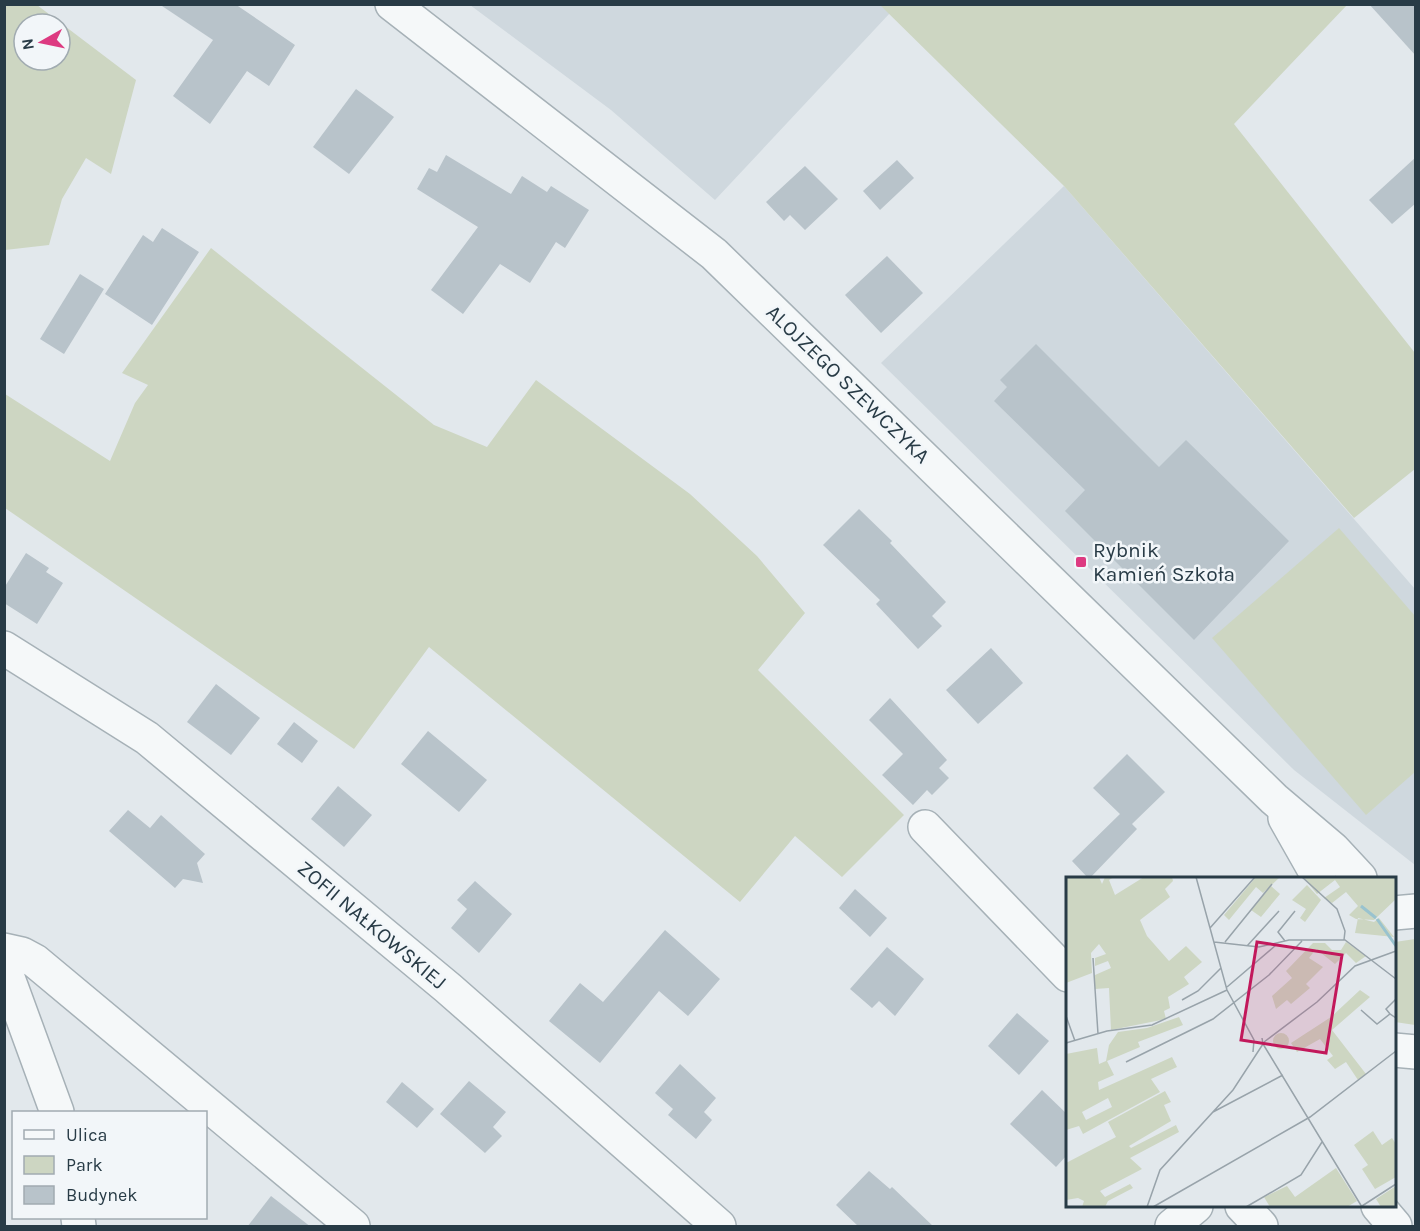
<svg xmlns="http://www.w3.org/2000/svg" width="1420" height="1231" font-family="Karla,sans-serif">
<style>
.built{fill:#cfd8de}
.green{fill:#cdd6c2;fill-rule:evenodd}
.building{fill:#b8c3ca}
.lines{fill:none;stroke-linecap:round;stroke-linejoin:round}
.minor-casing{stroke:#a6b1b7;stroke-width:36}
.minor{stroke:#f5f8f9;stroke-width:33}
.poi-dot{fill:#dd3a81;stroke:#f2f6f9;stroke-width:2}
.labels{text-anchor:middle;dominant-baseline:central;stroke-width:5;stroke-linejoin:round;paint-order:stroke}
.street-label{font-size:21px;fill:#283b46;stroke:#f2f6f9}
.poi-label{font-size:21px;fill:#283b46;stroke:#f2f6f9;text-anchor:start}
.inset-river{fill:none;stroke:#99c3cf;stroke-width:3}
.inset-road{fill:none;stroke:#98a3aa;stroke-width:1.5}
.view{fill:#c2185b;fill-opacity:0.15;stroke:#c2185b;stroke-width:3}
.inset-edge{fill:none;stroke:#283b46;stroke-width:3}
</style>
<rect width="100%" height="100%" fill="#e2e8ec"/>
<g class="built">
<path d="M880,4L890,13L715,200L611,110L470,5Z"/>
<path d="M1064,186L1415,589V865L1294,770L881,363Z"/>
</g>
<g class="green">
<path d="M4,5H37L136,80L111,174L86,158L62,199L49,245L5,250ZM24,24H60V60H24Z"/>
<path d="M880,5H1347L1234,124L1415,353V469L1354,518L1064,186Z"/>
<path d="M211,248L434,425L487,447L536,380L690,494L757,556L805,613L758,670L904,815L842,877L795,836L740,902L429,647L354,749L5,508V394L110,461L135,403L148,385L122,373Z"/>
<path d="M1339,528L1415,616V772L1366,815L1212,638Z"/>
<path d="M1415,939V1025L1395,1022V942Z"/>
</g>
<g class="building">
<path d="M159,4H235L295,45L269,86L247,71L210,124L173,96L213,40Z"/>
<path d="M1369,4H1416V56Z"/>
<path d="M356,89L394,117L349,174L313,147Z"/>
<path d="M446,155L511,194L522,176L547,192L551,186L589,210L565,248L556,242L530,283L500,264L463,314L431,290L478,227L417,189L429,168L437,172Z"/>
<path d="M1416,157V203L1392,224L1369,200Z"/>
<path d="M897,160L914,178L880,210L863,191Z"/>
<path d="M805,166L838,199L805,230L790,215L784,221L766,202Z"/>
<path d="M162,228L199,252L152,325L105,294L143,235L153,242Z"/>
<path d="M887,256L923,293L881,333L845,295Z"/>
<path d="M80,274L104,289L64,354L40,339Z"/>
<path d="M1036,344L1159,467L1186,440L1289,541L1194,640L1065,511L1085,490L994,401L1007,387L1000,380Z"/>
<path d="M859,509L892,541L890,543L946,602L932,616L942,626L918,649L876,604L880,600L823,545Z"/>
<path d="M26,553L49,568L46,572L63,583L37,624L4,603V588Z"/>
<path d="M991,648L1023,683L978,724L946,690Z"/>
<path d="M216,684L260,718L231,755L187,722Z"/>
<path d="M890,698L947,760L939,768L949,778L932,795L927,790L913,805L882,775L903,754L869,720Z"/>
<path d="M294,722L318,741L302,763L277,744Z"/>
<path d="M428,731L487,780L459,812L401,764Z"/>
<path d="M1127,754L1165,792L1132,824L1137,829L1089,879L1072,861L1120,814L1093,788Z"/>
<path d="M338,786L372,815L344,847L311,819Z"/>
<path d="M128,810L150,828L161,815L205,854L197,863L203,883L183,879L175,888L109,831Z"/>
<path d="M475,881L512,914L479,953L451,928L467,909L457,900Z"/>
<path d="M855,889L887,918L870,937L839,908Z"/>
<path d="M665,930L720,979L688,1016L659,991L600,1063L549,1021L580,983L603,1002Z"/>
<path d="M887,947L924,979L895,1016L879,1001L872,1008L850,989Z"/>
<path d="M1017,1013L1049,1041L1019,1075L988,1046Z"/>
<path d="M680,1064L716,1098L704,1112L712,1120L696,1139L668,1115L673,1109L655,1093Z"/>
<path d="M469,1081L506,1112L493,1127L502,1136L485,1153L440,1114Z"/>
<path d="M402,1082L434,1109L417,1128L386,1102Z"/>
<path d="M1042,1090L1068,1115V1154L1056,1167L1010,1124Z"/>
<path d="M869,1171L890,1189L892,1187L934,1227H859L836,1205Z"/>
<path d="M271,1196L311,1227H247Z"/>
</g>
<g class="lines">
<g class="minor-casing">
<g id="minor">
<path d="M392,4L714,254L1274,799L1333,849L1360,878"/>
<path d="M4,648L147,738L448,988L719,1226"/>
<path d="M1285,818L1319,878"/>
<path d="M925,827L1068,975"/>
<path d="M1394,913L1416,911"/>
<path d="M4,950L22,954L35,961L353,1226"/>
<path d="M4,967L57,1112"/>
<path d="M1394,1050L1416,1052"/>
<path d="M1242,1206L1261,1226"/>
<path d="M1378,1206L1395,1226"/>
<path d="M78,1218L79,1226"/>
<path d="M1172,1226L1196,1206"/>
</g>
</g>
<use href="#minor" class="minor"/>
</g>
<rect class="poi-dot" x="1075" y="556" width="12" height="12" rx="3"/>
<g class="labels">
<g class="street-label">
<text transform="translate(848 384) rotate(44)">ALOJZEGO SZEWCZYKA</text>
<text transform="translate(372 925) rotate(40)">ZOFII NAŁKOWSKIEJ</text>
</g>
<g class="poi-label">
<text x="1093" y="550">Rybnik<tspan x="1093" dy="24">Kamień Szkoła</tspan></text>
</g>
</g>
<g transform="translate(1066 877)">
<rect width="330" height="330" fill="#e2e8ec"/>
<path d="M0,0H33L36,7L39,0H48L43,3L49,18L78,0H106L107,4L99,12L104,20L74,43L81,59L103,84L120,69L136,85L118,100L123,107L102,120L104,131L98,134L100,142L45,153L43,111L29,112V98L45,91L42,84L29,89V81L40,77L33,67L25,76L26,96L0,106ZM190,0H214L197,16L190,10L163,43L158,38ZM237,0H330V22L308,43L290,42L283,38L292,29L280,15L266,26L258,21L274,10L269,3L251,17ZM241,8L255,23L239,45L234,41L240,32L226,23ZM205,9L214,17L195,40L185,33ZM292,41L308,45L313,41L328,60L289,56ZM280,65L300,79L290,86L280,76L269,87L250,72L243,81L257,90L240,107L244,111L225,127L221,123L210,132L206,119L226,101L220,94L247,66H259L266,73H275ZM294,113L304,120L266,153L300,197L292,203L280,185L269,192L261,183L267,179L254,162L231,175L225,166L265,140ZM113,140L117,148L72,165L74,170L41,184L48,198L32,205L33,213L106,180L111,190L85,202L94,215L17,257L13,249L0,253V177L31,171L33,187L40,184L43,168L52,155L81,151ZM42,221L46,230L20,243L16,235ZM207 164a8 8 0 1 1 16 0a8 8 0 1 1-16 0ZM99,214L105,225L98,228L105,244L63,269L65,271L110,248L113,255L64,281L76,292L34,314L39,320L64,307L67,311L42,324L39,330H16L18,324L12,321L0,323V286L50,260L42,245ZM307,254L316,268L326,261L330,267V300L309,312L296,292L302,288L288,268ZM270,291L291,324L281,330H204L198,320L221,309L229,320ZM330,309V330H315L310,322Z" fill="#cdd6c2" fill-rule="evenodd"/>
<path class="inset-river" d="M295,29L310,41M311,42L330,69"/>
<path class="inset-road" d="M130,0L161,113L188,163L187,175M236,0L271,32L279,54L278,63M144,51L189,0M219,64L212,55L229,34M148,65L193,70L223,63H279L330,102M159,65L206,7M181,69L213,34M27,81L32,157M161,110L210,68M116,123L132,114L155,91M295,133L311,147L324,137L330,141M324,137L320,132L330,122M0,139L9,164M198,165L251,125L289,89L330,74M0,166L41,154L86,148L161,113M197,167L296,330M60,185L147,142L203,98L236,64M147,235L217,198M296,329L330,307M81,330L94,293L167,213L197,167L196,161M87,330L244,240L330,174M180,330L235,298L256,265"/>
<path class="view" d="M191,65L276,78L260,176L175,163Z"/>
<rect width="330" height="330" class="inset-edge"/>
</g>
<rect width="1420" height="1231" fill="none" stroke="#283b46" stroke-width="12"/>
<rect x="12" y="1111" width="195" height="108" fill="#f2f6f9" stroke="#a1abb1" stroke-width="1.5"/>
<rect x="24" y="1130" width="30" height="9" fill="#f5f8f9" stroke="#a1abb1" stroke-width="1.5"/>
<text x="66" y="1141" font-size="18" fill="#283b46">Ulica</text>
<rect x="24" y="1156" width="30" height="18" fill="#cdd6c2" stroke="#a1abb1" stroke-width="1.5"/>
<text x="66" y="1171" font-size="18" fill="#283b46">Park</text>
<rect x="24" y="1186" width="30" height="18" fill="#b8c3ca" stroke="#a1abb1" stroke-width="1.5"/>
<text x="66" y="1201" font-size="18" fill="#283b46">Budynek</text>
<g transform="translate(42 42) rotate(261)"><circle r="28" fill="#f2f6f9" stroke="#a1abb1" stroke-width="1.5"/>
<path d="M0-4.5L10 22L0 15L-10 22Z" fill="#dd3a81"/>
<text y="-9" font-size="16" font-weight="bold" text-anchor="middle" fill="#283b46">N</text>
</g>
</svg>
